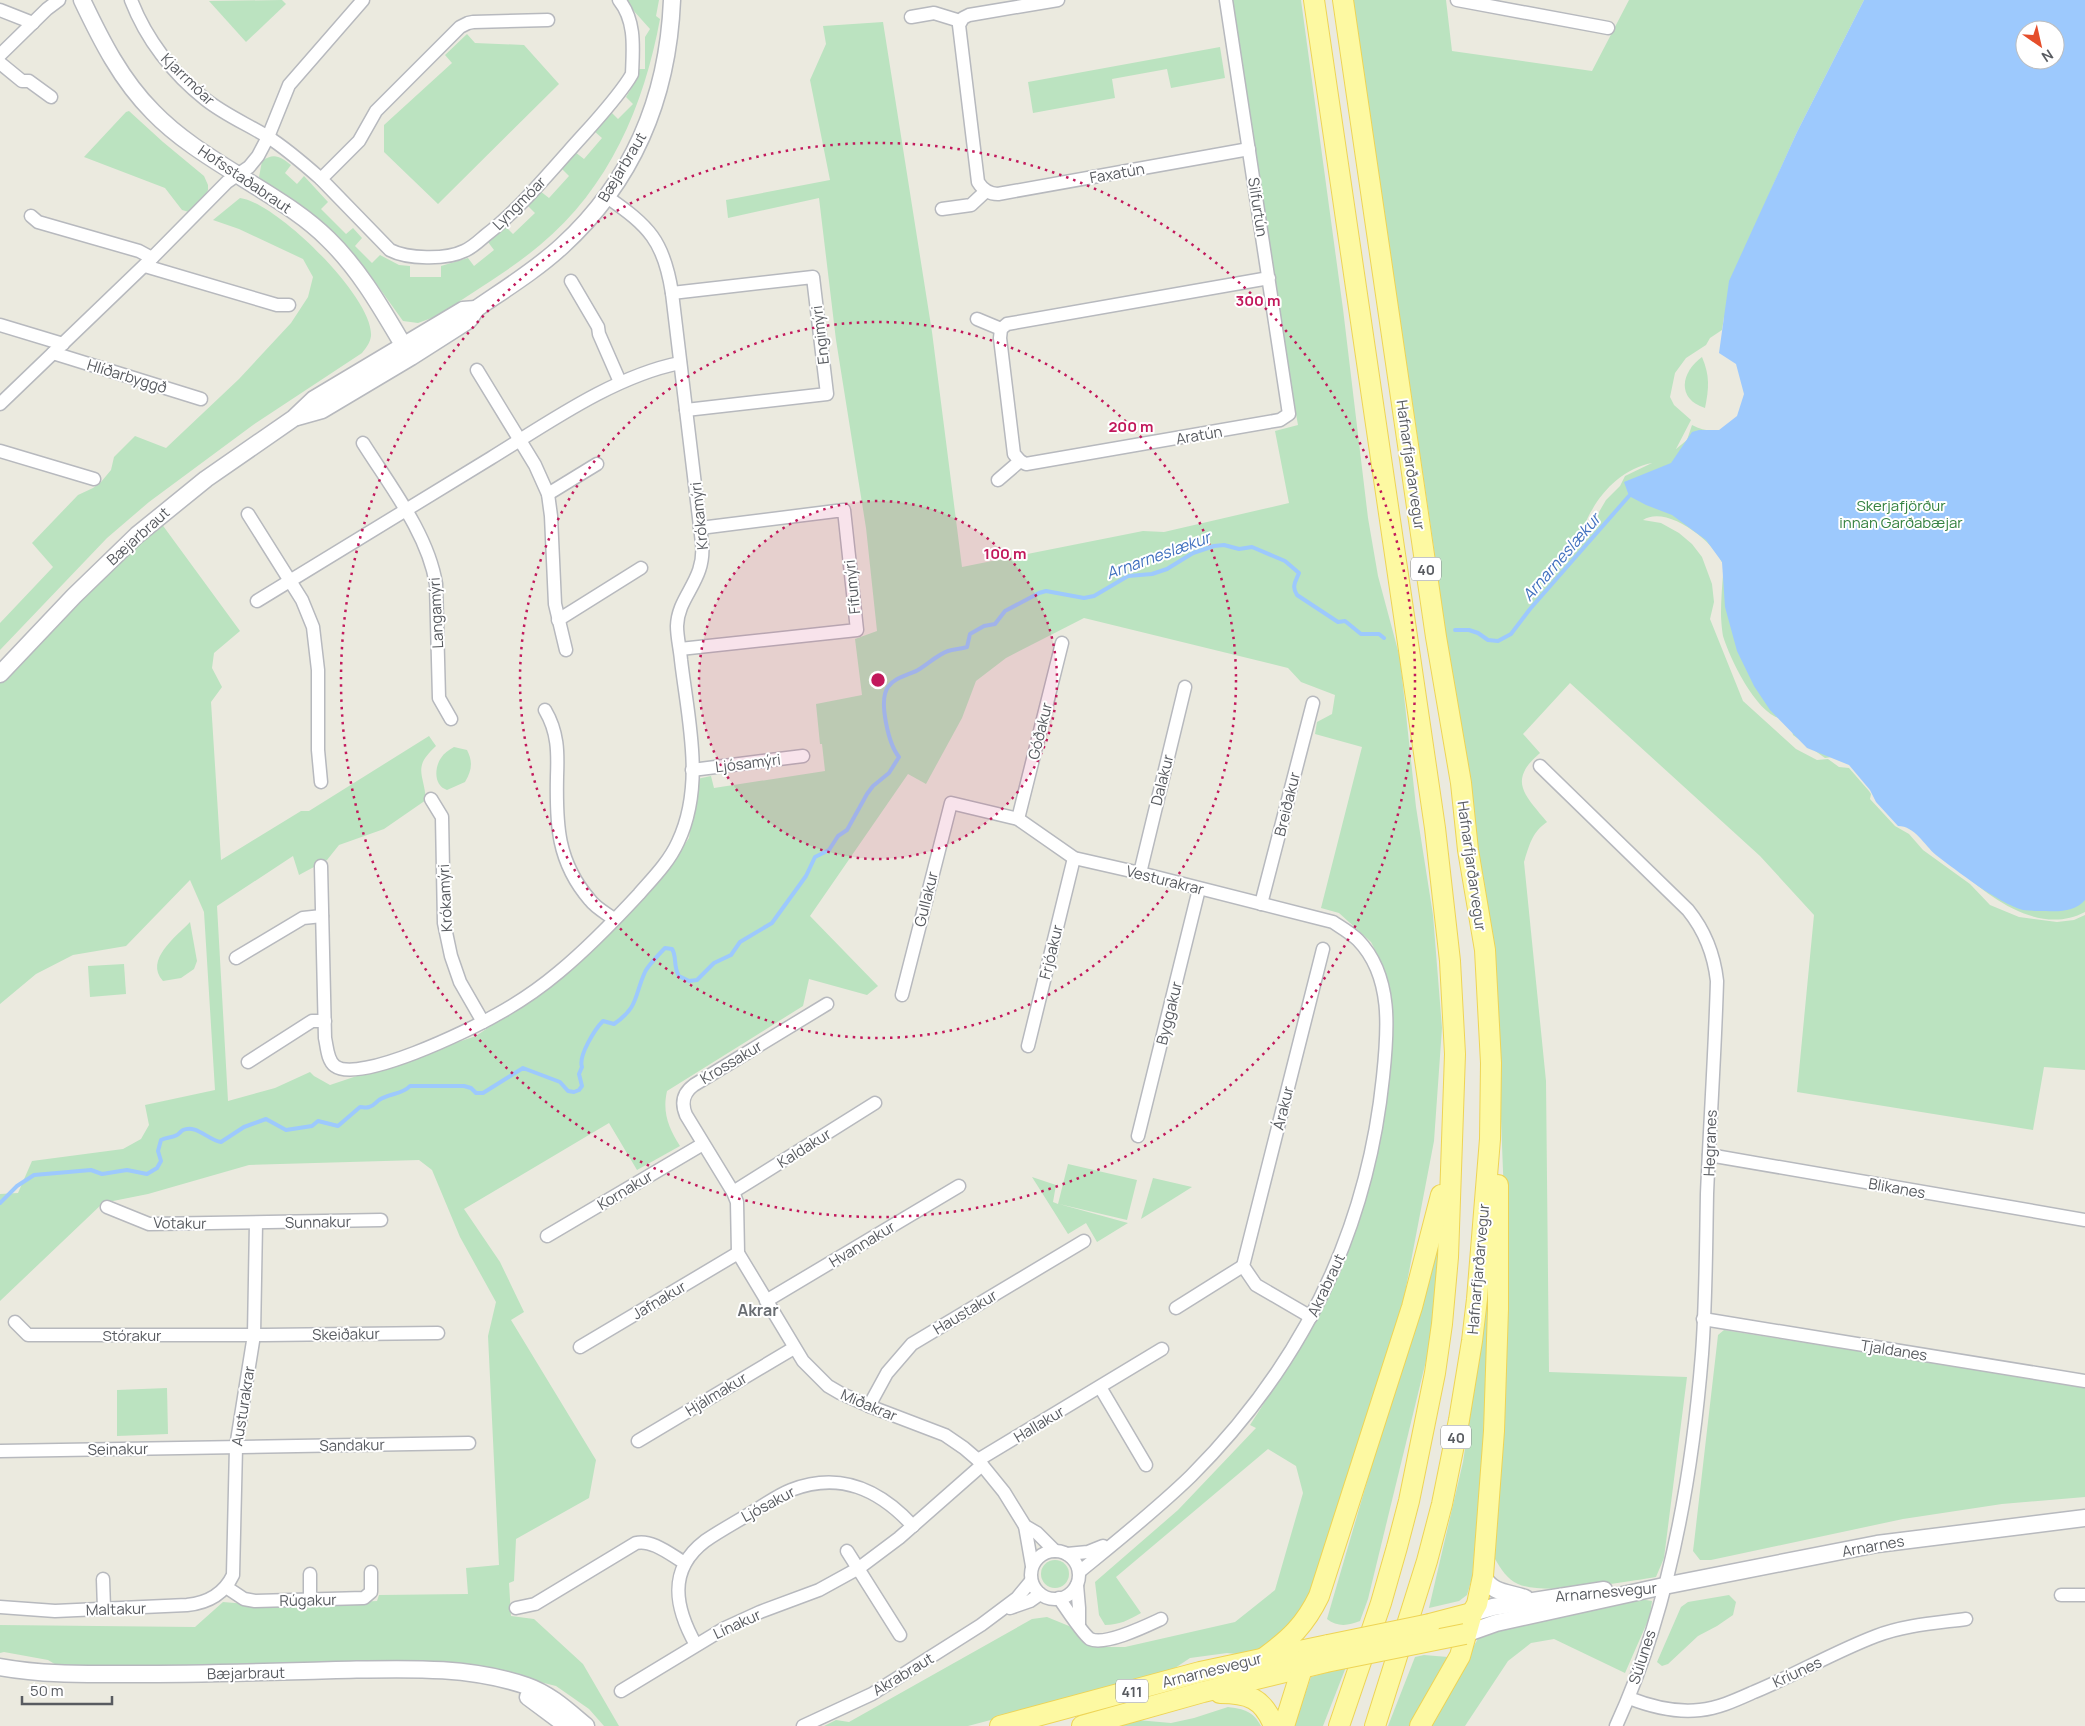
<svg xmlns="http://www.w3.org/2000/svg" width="2085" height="1726" font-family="Manrope,sans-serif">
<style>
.green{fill:#bbe3c0;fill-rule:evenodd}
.water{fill:#9dc9fd;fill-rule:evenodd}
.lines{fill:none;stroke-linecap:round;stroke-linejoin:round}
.stream{stroke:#9dc9fd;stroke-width:4}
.minor-casing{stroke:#b7b9be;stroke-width:15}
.tertiary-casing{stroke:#b7b9be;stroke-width:19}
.primary-casing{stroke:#eed455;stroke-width:22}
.minor{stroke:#fff;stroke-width:12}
.tertiary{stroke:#fff;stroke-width:16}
.primary{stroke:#fdf9a2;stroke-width:20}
.primary-bridge-casing{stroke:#eed455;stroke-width:22;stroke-linecap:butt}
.primary-bridge{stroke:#fdf9a2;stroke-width:20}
.ring{fill:none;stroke:#c2185b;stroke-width:2.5;stroke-dasharray:2.5 5}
.labels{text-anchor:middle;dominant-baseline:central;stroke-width:4;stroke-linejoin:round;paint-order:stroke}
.shield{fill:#fff;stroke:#8a8c90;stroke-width:1}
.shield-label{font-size:14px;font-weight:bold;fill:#585b60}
.street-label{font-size:15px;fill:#585b60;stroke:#fff}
.park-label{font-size:15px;fill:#358241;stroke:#fff}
.water-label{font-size:16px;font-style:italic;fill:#4171bf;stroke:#fff}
.neighbourhood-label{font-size:16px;font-weight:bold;fill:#696d72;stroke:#fff}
.centre{fill:#c2185b;stroke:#fff;stroke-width:2.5}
.ring-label{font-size:15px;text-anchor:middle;font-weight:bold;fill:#c2185b;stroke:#fff;stroke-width:4;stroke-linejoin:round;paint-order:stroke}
</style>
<rect width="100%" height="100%" fill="#ebeadf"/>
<g class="green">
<path d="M282,0L286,4L246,42L209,1Z"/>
<path d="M624,0H659L656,16L660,19C644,106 609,188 540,245C508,272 471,293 437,316L418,323L403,321L365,268L340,240L263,182L259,177L262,161C274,152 281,157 291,165L285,173L297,184L304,176L328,202L321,209L346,234L353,228L362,238L355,246L372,263L380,255L399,265L410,266V277H441V266L468,258L474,266L494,250L488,242L506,227L513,234L535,213L528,206L540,191L549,198L569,176L561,168L575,152L584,159L602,138L594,131L611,112L618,119L633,104L626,97L634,84L636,69H645V37L650,29Z"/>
<path d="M1230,0H1301L1343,309L1368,518L1378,576L1400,658L1416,807L1433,915L1442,1028L1434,1141L1404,1298L1367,1431L1314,1596L1273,1645L1246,1655L1227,1653L1190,1658L1172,1670L1155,1676L968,1726H824L836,1720L849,1722L1032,1619L1047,1617L1069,1626L1101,1647H1125L1235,1622L1275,1590L1303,1493L1296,1466L1268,1449L1116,1577L1141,1613C1129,1620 1119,1625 1105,1625L1099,1615L1095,1582L1178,1510L1256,1428L1250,1425L1311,1330L1340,1262L1365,1196L1389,1088L1390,1001L1382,964L1371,942L1339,913L1321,908L1362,747L1315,734L1317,722L1332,714L1335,695L1301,682L1288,668L1084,618L1006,658L976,681L962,718L926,784L908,774L810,916L878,986L867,995L809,979L803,1006L667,1091C662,1113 669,1128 680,1146L637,1170L609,1123L464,1209L500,1262L524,1312L511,1320L596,1460L589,1498L516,1539L514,1581L509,1583L511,1616L534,1619L583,1664L619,1726H604L589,1709L556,1686L492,1670L58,1666L48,1660L4,1652L0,1653V1625L195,1627L223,1602L273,1606L377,1601L379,1595L468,1594L466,1568L499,1565L488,1336L496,1302L460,1237L432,1170L419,1160L249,1165L148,1194L103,1203L0,1301V1194L18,1193L32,1161L123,1149L141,1139L149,1125L145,1105L215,1090L204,912L190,880L126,946L73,955L36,974L0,1004V681L60,617L161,523L240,631L214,653L212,668L222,687L211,702L221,860L301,811H309L429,736L436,746C412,768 424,773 426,800L384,829L339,845L327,860L299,875L293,856L217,906L228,1101L275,1088L310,1072L314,1076L330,1085L476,1036L568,973L660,881L689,838L697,779L711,776L714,788L825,771L822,744H820L816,704L862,695L855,639L877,631L866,528L836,340L819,198L728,218L726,200L830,180L810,80L826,44L823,26L883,22L932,332L962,567L1143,531L1164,532L1289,503L1275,431L1298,425L1276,305Z"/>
<path d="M1353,0H1446L1452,51L1592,71L1629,0H1864L1797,132L1770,192L1801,132L2085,0V912C2040,936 1990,898 1958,869L1864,769L1832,757L1825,758L1793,735L1791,726L1784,719C1758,718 1730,659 1723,636C1722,630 1721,620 1721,613C1721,601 1722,587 1723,575C1723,572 1725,570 1724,567C1717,543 1667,504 1643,520L1661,523L1679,533L1692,544L1702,557L1712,584L1714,602L1710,619L1743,701L1796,749L1817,760L1828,759L1839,767L1849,768L1869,791L1871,794L1870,799L1895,826L1909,834L1923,850L1970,884L1990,905L2019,917L2057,922L2074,920L2085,915V1070L2044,1067L2033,1130L1797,1092L1814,915L1760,856L1570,683L1523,734L1540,753C1507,781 1525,795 1547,822C1532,832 1529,846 1524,862L1546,1081L1549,1372L1687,1377L1664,1558L1656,1577C1625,1582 1545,1596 1518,1584C1507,1579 1501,1569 1495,1559L1504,1197L1500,1093L1438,601L1434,549ZM2025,30H2055V60H2025ZM1724,317L1754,395L1735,427C1719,431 1706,433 1692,425L1687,440L1676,449L1691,420L1674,405L1670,397L1675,373L1686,358L1706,345L1710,338L1722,330ZM1652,463L1625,476L1620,486L1606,500L1599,512L1595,527L1585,538L1581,546L1563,561L1560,559C1566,550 1574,543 1580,534C1585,527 1587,517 1592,510C1605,487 1626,468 1652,463Z"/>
<path d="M467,34L475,43L524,45L559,84L438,204L384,152V125L452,63L445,55Z"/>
<path d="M1220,47L1225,78L1171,88L1167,69L1112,79L1115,98L1033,113L1028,82Z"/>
<path d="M129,111L163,142L204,176L208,185V190L204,197L189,212L182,210L165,188L84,157L126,112Z"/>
<path d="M240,198C276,202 374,298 371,336C370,343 366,348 362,353L253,425L149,502L107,538L0,650V623L53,567L32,543L78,495L93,488L101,482L111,470L114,457L135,436L166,448L239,379L291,323L308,297L313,277L303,259L239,229L213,220Z"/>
<path d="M1702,357C1710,376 1709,388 1705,408C1676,399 1681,372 1702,357Z"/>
<path d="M454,747L467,750C473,762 472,770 465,782L447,790C434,786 434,768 441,758C444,753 449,750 454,747Z"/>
<path d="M190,922L197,961L194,969L181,978L163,981C144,960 176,937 190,922Z"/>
<path d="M124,964L126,994L90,997L88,966Z"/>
<path d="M1068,1164L1137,1180L1127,1220L1059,1204L1128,1223L1097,1242L1086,1223L1068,1234L1032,1177L1056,1185L1053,1202L1058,1204Z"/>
<path d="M1153,1178L1192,1187L1141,1219Z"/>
<path d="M1440,1231L1433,1332L1368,1599L1360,1621C1348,1626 1337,1627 1327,1619Z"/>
<path d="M1485,1267L1490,1282L1482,1464L1472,1578L1467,1595L1459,1601L1429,1608L1463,1462L1477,1370Z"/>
<path d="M1724,1330L2085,1386V1497L2002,1504L1903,1519L1711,1560H1700L1693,1551L1694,1543L1717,1344L1718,1335Z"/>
<path d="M167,1388L168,1434L117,1436V1390Z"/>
<circle cx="1055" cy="1574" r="14"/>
<path d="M1729,1595L1736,1602L1733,1615L1717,1626L1698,1636L1668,1664L1662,1666L1657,1662L1681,1607L1688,1602Z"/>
<path d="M1640,1599L1652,1601L1650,1616L1625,1673L1554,1639L1531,1643L1508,1661L1465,1726H1427L1479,1637L1486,1634Z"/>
<path d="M1424,1655L1448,1657L1410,1726H1388L1415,1657Z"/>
<path d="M1346,1667L1323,1726H1294L1311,1677Z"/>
<path d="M1228,1707C1244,1709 1253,1711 1261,1726H1112L1137,1720L1171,1723L1194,1718Z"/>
</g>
<path class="water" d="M1864,0H2085V900C2076,911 2060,912 2046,911C2039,911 2030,911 2023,910C1998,903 1957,871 1936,855C1924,845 1915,826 1898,826L1876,802L1870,790L1849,765L1807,748L1770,710L1754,686L1737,651L1725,607L1722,562L1706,540L1672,515L1646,505L1629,496L1624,482L1671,463L1692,432L1699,430H1719L1737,416L1744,394L1736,364L1719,353L1729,281L1797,132ZM2025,30H2055V60H2025Z"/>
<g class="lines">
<g class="stream">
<path d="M1455,630H1469L1478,633L1488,640L1498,641L1511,634L1530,609L1629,496"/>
<path d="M0,1203L17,1186L34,1175L91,1170L102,1174L127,1170L147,1174L157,1168L161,1161L158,1151L161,1140C167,1137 172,1138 177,1135C179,1134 181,1131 183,1130C196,1124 208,1140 221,1142L244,1127L266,1119L286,1130L312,1126L318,1121L338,1126L360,1107C363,1107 366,1108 369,1107C374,1106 375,1103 379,1100C389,1093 402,1095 410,1086H464L471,1088L476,1093H483L523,1068L560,1082L568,1091L574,1092L579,1090L582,1086L579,1074L582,1067C578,1056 595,1029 603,1021L614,1024C639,1007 634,996 645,972C647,967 661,952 665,948L672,949C677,956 673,967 679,976L689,981L697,980L714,963L731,955L740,942L772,923L806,876L815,857L829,850L838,836L847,830L867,794L873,786L889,773L899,757C889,745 878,701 888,687C895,677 909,675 918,670C928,664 937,655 948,651C954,649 961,649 967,647L970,634L984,626L995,624L1005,611L1039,593L1046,591L1084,598L1094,596L1128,576L1152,574L1167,569L1193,553L1214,546L1224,545L1239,549L1252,547L1285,561L1299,573C1296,581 1291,586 1297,595L1338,622L1345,621L1361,634H1379L1384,638"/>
</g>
<g class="minor-casing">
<g id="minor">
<path d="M131,0C146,39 173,74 205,99C225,115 247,124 268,137C287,149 304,164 321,179"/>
<path d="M1058,0L969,15L963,18L959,25L978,182C983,190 989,194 998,194L1249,149"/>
<path d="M1226,0L1289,414L1280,420L1026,464L1020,461L1014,454L1000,338L1001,329L1007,324L1269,278"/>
<path d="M1457,0L1608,28"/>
<path d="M0,10L33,23"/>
<path d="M911,17L934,13L960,21"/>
<path d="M548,20L473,22L468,23L460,27L376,111L359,141L321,179L390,250C407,259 446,260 464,251C472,248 479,241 486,235C517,211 542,181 568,152C589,128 612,105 629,79L632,74C633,48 636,21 619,0"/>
<path d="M0,55L47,9L59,0"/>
<path d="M0,63L22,81H29L51,97"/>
<path d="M942,209L971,205L986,191"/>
<path d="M31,216L38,222L139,251L152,258"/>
<path d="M145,266L277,305H289"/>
<path d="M571,281L598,327L599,334L620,382"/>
<path d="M672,293L813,277L827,394L686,410"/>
<path d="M977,319L1001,329"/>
<path d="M0,325L63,344"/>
<path d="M53,353L201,399"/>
<path d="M477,370L535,465L548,494L551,516L555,604L566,650"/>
<path d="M0,404L152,258L227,182L249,167L258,156L268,137L289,85L363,0"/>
<path d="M363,443C390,486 428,534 436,584L439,698L451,719"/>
<path d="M0,451L94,479"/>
<path d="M998,480L1020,461"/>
<path d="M548,494L597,464"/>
<path d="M248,514L302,600L313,627L318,670V750L321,782"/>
<path d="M257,601C335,553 413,505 491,458C548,423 614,376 680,363"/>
<path d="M558,620L641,568"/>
<path d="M680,649L857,630L844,510L700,528"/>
<path d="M545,710C558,732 558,752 557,777C556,824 557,862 590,900C596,908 606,913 614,919"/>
<path d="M1540,766L1688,910C1705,931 1714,954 1717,981C1715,1052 1710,1123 1707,1194C1706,1247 1706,1301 1702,1354C1692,1479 1669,1611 1616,1726"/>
<path d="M692,770L803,756"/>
<path d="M431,799L442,817L444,923L451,956L460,982L483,1022"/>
<path d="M1018,819L1062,643"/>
<path d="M321,866L325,1038C327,1046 327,1060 335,1066C359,1084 470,1030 496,1015C518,1003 540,988 559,972C588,948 614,921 639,894C653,878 669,862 678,842C705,785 688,720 681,660C680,649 677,637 677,626C678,595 706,581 702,543L672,293C664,241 649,226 607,197"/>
<path d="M1140,873L1185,687"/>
<path d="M1261,904L1313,703"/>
<path d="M236,958L303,918L322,916"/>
<path d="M902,995L951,803L1018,819L1074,858L1140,873L1333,922C1342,928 1351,933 1358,940C1393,976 1388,1031 1383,1077C1367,1233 1302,1365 1191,1476C1156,1510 1117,1541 1079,1572"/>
<path d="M827,1004L694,1085C683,1093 681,1103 686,1115L733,1192L737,1202L738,1253L803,1361L828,1386L840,1393L869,1406L945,1435L964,1448L978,1460L1004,1492L1025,1526L1037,1533L1055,1551"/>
<path d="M1028,1046L1074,858"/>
<path d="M248,1062L312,1021H325"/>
<path d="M1138,1136L1199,889"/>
<path d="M1709,1155L2085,1220"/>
<path d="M733,1192L875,1103"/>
<path d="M107,1207L149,1224L381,1220"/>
<path d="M547,1236L703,1144"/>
<path d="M766,1301L959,1186"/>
<path d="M1176,1308L1243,1266"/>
<path d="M1311,1317L1256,1285L1243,1266L1323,949"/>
<path d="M1703,1319L2085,1381"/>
<path d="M15,1322L28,1335H265L438,1333"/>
<path d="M580,1347L738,1253"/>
<path d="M1100,1387L1146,1465"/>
<path d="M869,1406L887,1373L912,1344L1084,1241"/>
<path d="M638,1441L794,1348"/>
<path d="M0,1451L469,1443"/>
<path d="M978,1460L1162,1349"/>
<path d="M1025,1526L1032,1566"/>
<path d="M847,1551L900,1635"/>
<circle cx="1055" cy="1575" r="24"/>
<path d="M1067,1554L1088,1552L1103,1546"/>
<path d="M103,1579L104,1609"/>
<path d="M1077,1585L1079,1608V1624"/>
<path d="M226,1587L244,1599L255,1601L364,1598L371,1592V1572"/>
<path d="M2061,1595H2085"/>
<path d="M1059,1598C1065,1607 1083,1634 1090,1639C1105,1646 1146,1626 1161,1619"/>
<path d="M310,1600V1574"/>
<path d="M0,1607L55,1611L187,1605C207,1603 224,1594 233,1575L236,1447L254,1335L256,1223"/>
<path d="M516,1608L535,1604L636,1543C652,1539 671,1555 685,1563"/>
<path d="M1010,1608L1030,1601L1040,1594"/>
<path d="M696,1645C675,1608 667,1570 705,1541C721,1530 738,1521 754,1511C766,1504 778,1495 791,1490C840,1471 879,1489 913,1526"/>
<path d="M621,1691L725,1628L760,1612L819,1590L859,1568L899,1538L982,1465"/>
<path d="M1629,1698C1652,1707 1675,1713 1700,1710C1719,1708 1736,1700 1754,1692C1795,1675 1834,1652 1876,1636C1904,1625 1936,1623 1966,1619"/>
<path d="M803,1726L872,1694L981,1625L1017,1598L1031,1581"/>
</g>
</g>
<g class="tertiary-casing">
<g id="tertiary">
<path d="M82,0C101,40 121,80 153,112C177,137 209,157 238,175C269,195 302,213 328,239C362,272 384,313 408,353"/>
<path d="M297,417L322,410L411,357L469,320L476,309C505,289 536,270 562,246C634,180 668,97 672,0"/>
<path d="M0,674L74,596L137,535L206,479L294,418L314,399L463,310L476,309"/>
<path d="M1483,1576C1492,1594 1508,1592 1525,1598"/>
<path d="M1472,1613L1493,1607L1604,1590"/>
<path d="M1465,1634L1496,1623L1664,1586L1877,1544L2085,1518"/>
<path d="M0,1667C44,1675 88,1674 132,1674C200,1674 268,1672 336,1670C400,1669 466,1665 527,1686C550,1694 568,1711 586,1726"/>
<path d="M528,1697L567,1726"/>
</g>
</g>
<g class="primary-casing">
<g id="primary">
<path d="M1314,0L1435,828L1450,961L1455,1054L1448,1257L1442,1324L1435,1373L1409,1501L1397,1547L1381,1603L1339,1726"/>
<path d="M1343,0L1436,637L1461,783L1468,850L1485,950L1491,1063L1490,1139L1477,1299L1472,1341L1459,1420L1442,1504L1427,1561L1375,1726"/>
<path d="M1430,1624L1472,1613"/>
<path d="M1264,1658C1290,1639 1305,1625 1319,1596L1412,1307L1441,1195"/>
<path d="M1220,1693C1248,1693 1263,1698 1274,1726"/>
<path d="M1000,1726L1200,1672L1328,1645"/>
<path d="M1082,1726L1203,1692L1326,1662"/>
<path d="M1284,1726L1305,1659"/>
<path d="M1420,1726L1460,1656L1472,1613L1477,1604L1483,1576L1494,1431L1498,1309V1185"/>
</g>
</g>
<use href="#minor" class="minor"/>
<use href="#tertiary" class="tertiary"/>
<use href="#primary" class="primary"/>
<g class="primary-bridge-casing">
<g id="primary-bridge">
<path d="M1328,1645L1430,1624"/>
<path d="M1326,1662L1465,1634"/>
</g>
</g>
<use href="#primary-bridge" class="primary-bridge"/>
</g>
<circle cx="878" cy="680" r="179" fill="#c2185b" fill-opacity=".12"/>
<g class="ring">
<circle cx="878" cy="680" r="179"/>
<circle cx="878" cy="680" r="358"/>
<circle cx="878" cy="680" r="537"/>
</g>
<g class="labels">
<g class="shield">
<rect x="1411" y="557.5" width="30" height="23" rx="4"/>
<rect x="1441" y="1425.5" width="30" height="23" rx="4"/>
<rect x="1116" y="1679.5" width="32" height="23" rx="4"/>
</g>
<g class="shield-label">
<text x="1426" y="569">40</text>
<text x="1456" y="1437">40</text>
<text x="1132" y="1691">411</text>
</g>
<g class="street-label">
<text transform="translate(188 79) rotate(44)">Kjarrmóar</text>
<text transform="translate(622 167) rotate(-59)">Bæjarbraut</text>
<text transform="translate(1117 173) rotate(-10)">Faxatún</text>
<text transform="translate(245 179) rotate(34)">Hofsstaðabraut</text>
<text transform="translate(519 203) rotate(-45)">Lyngmóar</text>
<text transform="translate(1258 207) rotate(81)">Silfurtún</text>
<text transform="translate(820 335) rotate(-97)">Engimýri</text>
<text transform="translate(127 376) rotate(17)">Hlíðarbyggð</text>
<text transform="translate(1199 435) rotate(-10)">Aratún</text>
<text transform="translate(1411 465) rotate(82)">Hafnarfjarðarvegur</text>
<text transform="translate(699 516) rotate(-96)">Krókamýri</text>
<text transform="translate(138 536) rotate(-42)">Bæjarbraut</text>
<text transform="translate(852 587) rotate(-96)">Fífumýri</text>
<text transform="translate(436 613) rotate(-93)">Langamýri</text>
<text transform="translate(1040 731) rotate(-76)">Góðakur</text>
<text transform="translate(748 763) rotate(-7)">Ljósamýri</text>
<text transform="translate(1162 780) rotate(-76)">Dalakur</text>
<text transform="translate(1287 804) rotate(-76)">Breiðakur</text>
<text transform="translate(1472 866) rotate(82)">Hafnarfjarðarvegur</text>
<text transform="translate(1165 880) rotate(14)">Vesturakrar</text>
<text transform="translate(445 898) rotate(-93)">Krókamýri</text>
<text transform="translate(926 899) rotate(-76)">Gullakur</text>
<text transform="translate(1051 952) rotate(-76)">Frjóakur</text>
<text transform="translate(1169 1013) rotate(-76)">Byggakur</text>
<text transform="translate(731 1062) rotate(-31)">Krossakur</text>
<text transform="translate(1283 1108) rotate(-76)">Árakur</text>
<text transform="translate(1710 1143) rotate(-88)">Hegranes</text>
<text transform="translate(804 1148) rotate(-32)">Kaldakur</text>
<text transform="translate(1897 1188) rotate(10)">Blikanes</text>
<text transform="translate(625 1190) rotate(-31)">Kornakur</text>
<text transform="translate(318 1222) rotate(-1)">Sunnakur</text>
<text transform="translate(180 1223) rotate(1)">Votakur</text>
<text transform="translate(862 1244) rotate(-31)">Hvannakur</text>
<text transform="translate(1478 1269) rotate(-85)">Hafnarfjarðarvegur</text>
<text transform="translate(1326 1285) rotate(-65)">Akrabraut</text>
<text transform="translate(659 1300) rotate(-31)">Jafnakur</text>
<text transform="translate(965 1312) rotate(-31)">Haustakur</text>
<text transform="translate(346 1334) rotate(-1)">Skeiðakur</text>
<text x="132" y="1335">Stórakur</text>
<text transform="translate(1894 1350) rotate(9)">Tjaldanes</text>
<text transform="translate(716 1394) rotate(-31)">Hjálmakur</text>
<text transform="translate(869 1405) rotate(23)">Miðakrar</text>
<text transform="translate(243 1406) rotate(-81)">Austurakrar</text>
<text transform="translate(1039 1424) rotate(-31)">Hallakur</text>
<text transform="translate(352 1445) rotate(-1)">Sandakur</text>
<text transform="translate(118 1449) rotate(-1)">Seinakur</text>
<text transform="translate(768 1504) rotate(-28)">Ljósakur</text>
<text transform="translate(1873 1546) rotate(-10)">Arnarnes</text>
<text transform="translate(1606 1592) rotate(-5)">Arnarnesvegur</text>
<text transform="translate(308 1600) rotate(-1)">Rúgakur</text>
<text transform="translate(116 1609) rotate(-2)">Maltakur</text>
<text transform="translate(737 1624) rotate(-25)">Línakur</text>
<text transform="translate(1642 1657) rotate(-72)">Súlunes</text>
<text transform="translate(1212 1670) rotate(-14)">Arnarnesvegur</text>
<text transform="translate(1797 1672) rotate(-25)">Kríunes</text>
<text transform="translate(246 1673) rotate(-1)">Bæjarbraut</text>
<text transform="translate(903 1674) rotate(-31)">Akrabraut</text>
</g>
<g class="park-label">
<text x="1901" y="505">Skerjafjörður<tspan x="1901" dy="17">innan Garðabæjar</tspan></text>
</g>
<g class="water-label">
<text transform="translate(1158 555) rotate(-20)">Arnarneslækur</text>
<text transform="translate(1561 557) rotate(-49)">Arnarneslækur</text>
</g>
<g class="neighbourhood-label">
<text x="758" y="1310">Akrar</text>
</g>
</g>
<circle cx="878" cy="680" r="8" class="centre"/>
<g class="ring-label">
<text x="1258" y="306">300 m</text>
<text x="1131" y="432">200 m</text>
<text x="1005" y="559">100 m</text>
</g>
<g transform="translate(2040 45) rotate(146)"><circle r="24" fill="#ffffff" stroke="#bcbdbf"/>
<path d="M0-4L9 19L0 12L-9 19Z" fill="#e54e2b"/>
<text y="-8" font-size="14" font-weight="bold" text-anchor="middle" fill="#585b60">N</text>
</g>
<path d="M22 1696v8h90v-8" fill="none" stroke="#585b60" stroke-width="2.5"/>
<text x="30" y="1696" font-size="15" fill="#585b60" stroke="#ffffff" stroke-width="4" paint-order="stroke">50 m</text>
</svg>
